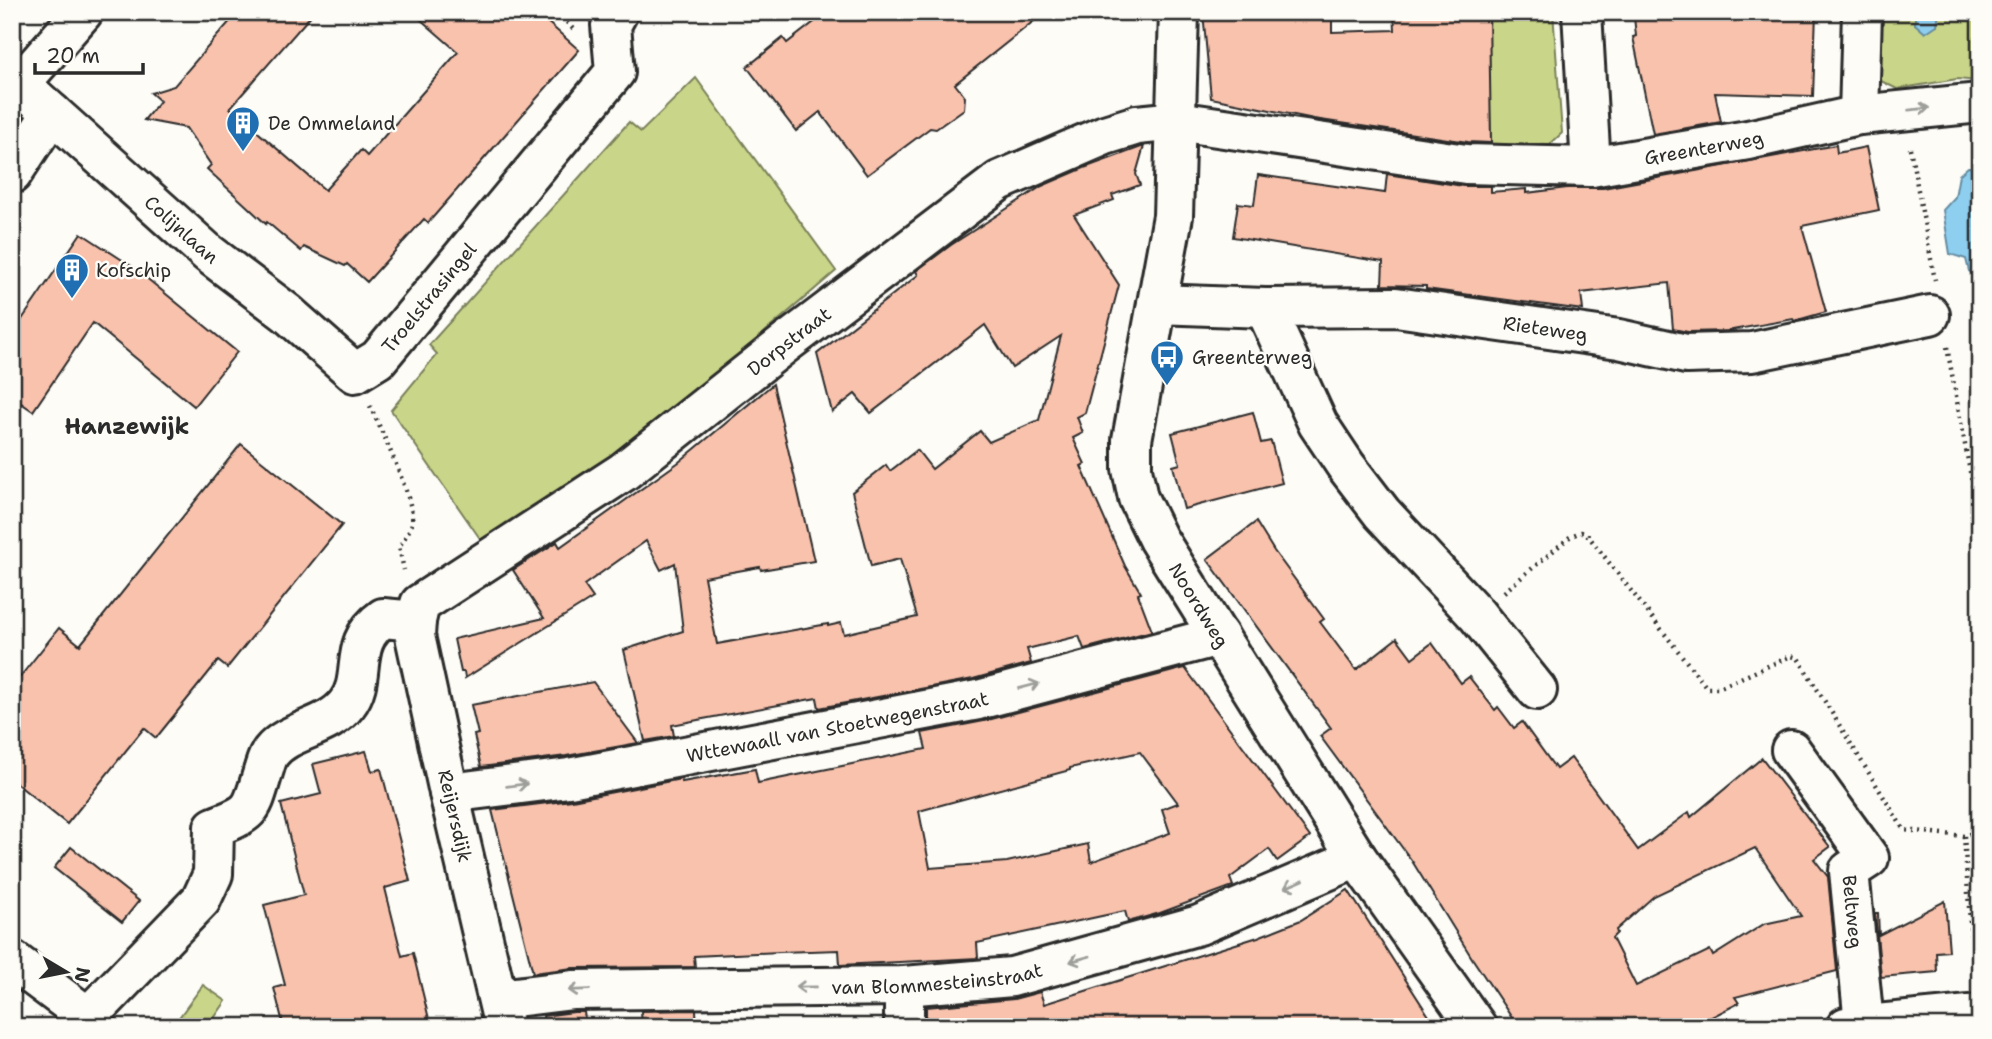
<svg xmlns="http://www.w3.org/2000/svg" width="1992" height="1039" font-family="'Shantell Sans',sans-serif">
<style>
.green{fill:#c9d588;stroke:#7a805a;stroke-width:2}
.water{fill:#8eceef;stroke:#668da1;stroke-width:2}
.building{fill:#f9c2ad;stroke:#2b2b2b;stroke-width:2;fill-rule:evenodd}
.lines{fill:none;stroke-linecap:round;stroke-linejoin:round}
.minor-casing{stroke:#2b2b2b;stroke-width:44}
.path{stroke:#2b2b2b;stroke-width:4.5;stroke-dasharray:2 5;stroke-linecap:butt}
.minor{stroke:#fdfcf7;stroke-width:38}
.oneway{stroke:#9e9e9b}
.labels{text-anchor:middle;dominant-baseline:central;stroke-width:5;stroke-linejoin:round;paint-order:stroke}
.poi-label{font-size:19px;fill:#2b2b2b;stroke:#fdfcf7;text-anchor:start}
.street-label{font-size:19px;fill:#2b2b2b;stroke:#fdfcf7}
.quarter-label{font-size:23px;font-weight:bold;fill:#2b2b2b;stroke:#fdfcf7}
</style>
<rect width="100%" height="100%" fill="#fdfcf7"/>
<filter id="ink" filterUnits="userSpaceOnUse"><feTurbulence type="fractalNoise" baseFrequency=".0143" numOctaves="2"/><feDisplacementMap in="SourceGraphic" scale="14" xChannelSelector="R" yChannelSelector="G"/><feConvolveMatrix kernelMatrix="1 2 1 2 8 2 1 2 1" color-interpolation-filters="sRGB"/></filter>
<g filter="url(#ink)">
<g class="green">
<path d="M1488,12H1553L1562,133L1545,149L1491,144Z"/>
<path d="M1875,12H1915V24L1937,25L1939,12H1980L1978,81L1957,79L1897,89L1881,81L1873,51Z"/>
<path d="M696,78L836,271L645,435L481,540L391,410L437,354L429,345L629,122L641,132Z"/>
<path d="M203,985L226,1001L208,1027H172Z"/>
</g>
<g class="water">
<path d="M1915,12H1939L1937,25L1925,33L1915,24Z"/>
<path d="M1968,167L1980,168V278L1969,271L1966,259L1950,254L1943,210L1955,197L1959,175Z"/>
</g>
<g class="building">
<path d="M238,12H314L230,108L325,190L361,150L367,156L458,52L412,12H536L579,50L428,223L424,219L367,282L347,264L345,266L304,247L301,251L267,222L266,224L207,169L211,165L186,128L144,120L160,101L151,93L174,86Z"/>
<path d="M827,12H1045L955,84L965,97L964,109L936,129L930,128L867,175L820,112L796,131L747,67L783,38L787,43Z"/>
<path d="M1203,12H1281V19L1332,16V32L1395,30L1394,12H1489L1491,143L1468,142L1314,119L1211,98Z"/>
<path d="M1671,12H1816L1813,96L1715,93L1721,122L1653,134L1633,37L1636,36L1634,17Z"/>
<path d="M1836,145L1837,153L1866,147L1879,210L1802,226L1826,312L1794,321L1793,319L1727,331L1688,332L1673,329L1669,283L1581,293L1583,310L1426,289V286L1382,285L1383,262L1233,237L1238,203L1254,205L1258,175L1385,193L1387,174L1463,186H1491V192L1526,189V193L1567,188H1603Z"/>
<path d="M1144,146L1136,174L1140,185L1112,195L1114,200L1074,215L1119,285L1085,413L1077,417L1083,433L1073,438L1085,464L1081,466L1125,566L1141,593L1138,594L1152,631L1084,649L1079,636L1027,649L1031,663L973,679L819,708L817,698L703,719L672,725L674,736L645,741L624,650L683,631L675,563L661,570L646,541L584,585L593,598L465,678L464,672H461L454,639L544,618L513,570L557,542L560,547L679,462L773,384L814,561L761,570L760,567L704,577L717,644L828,624V626L841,623L844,634L917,617L900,559L871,566L852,492L886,465L890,471L917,450L932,469L980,431L989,442L1039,420L1061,336L1012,368L985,325L871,413L855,394L832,412L817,354L918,275L916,271L951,245L1042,186L1084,168Z"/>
<path d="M81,233L133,267L237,352L194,406L93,323L33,411L12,397V334Z"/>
<path d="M1253,412L1261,443L1271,441L1282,483L1184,509L1173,466L1180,464L1172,433Z"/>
<path d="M241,444L342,525L227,668L218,661L156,738L144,728L67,824L12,780V687L59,628L80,645Z"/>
<path d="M1256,522L1274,551L1324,619L1320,622L1356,670L1397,638L1412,658L1432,643L1461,683L1469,677L1495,710L1498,707L1514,728L1522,722L1556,769L1571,758L1638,850L1689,812L1691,817L1762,758L1830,847L1814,859L1828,877L1837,971L1735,997L1739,1003L1692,1027H1518L1472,958L1412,861L1320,736L1331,728L1207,559ZM1755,848L1801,916L1764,924L1713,956L1710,950L1636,986L1612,938L1617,933L1616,930L1654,896Z"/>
<path d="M1185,668L1310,837L1277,861L1269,849L1230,878L1233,886L1160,913L1128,922L1125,911L977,943L978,958L840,965L839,950L780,952L694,956L695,967L573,968L533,973L492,810L572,800L681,779L682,782L755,769L758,783L926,749L922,733L984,721ZM1140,752L1178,803L1162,809L1170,833L1091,862L1088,844L1007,862L930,868L919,811L1070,770V768Z"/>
<path d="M593,682L638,743L566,756L481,767L474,735L478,734L471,705Z"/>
<path d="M366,751L372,771L381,769L410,881L385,888L402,956L413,953L429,1019L427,1020L429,1027H284L274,988L285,985L264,905L304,895L281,804L321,794L313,764Z"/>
<path d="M71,847L139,901L122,922L54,868Z"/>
<path d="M1348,890L1436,1027H926V1007L1014,999L1040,992L1044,1004L1258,937L1301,920Z"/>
<path d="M1945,901L1949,951L1936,952L1937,972L1881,977L1875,913H1878L1879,935Z"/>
<path d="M696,1010L697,1027H642L641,1011Z"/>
<path d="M574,1012H584L586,1027H545L543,1016Z"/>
</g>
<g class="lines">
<g class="minor-casing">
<g id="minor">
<path id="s1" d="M1179,12L1173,216L1132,440V469L1138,498L1158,539L1357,858L1477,1027"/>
<path d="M1582,12L1591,167"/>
<path id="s2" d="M12,77L208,253L287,313L355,373L378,359L615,72L611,25L618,12"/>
<path d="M20,84L83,12"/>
<path d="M1859,115L1862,12"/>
<path d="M12,174L52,113"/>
<path id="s3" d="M1157,304L1265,308L1396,307L1619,339L1686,354L1752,352L1930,315"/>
<path d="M1265,308L1318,424L1346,466L1382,513L1477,615L1537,690"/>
<path id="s4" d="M1791,750L1869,858L1849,871L1864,1024"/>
<path id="s5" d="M449,793L569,778L978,700L1219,636"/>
<path d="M12,960L88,1017L96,1027"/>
<path d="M904,986V1027"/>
<path id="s6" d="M499,999L573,990L904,986L1012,977L1199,925L1357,858"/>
<path d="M88,1017L201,900L213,874L214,827C254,812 251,811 263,772C265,766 267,757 271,752C289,729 328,729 347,704C368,677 347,643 383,618L416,621"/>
<path id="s7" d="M504,1027L449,793L415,636L416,621L420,604L623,472L782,346L999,181L1105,135L1137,125L1177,121L1466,164L1591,167L1748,140L1859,115L1980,103"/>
<path d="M1846,1027L1980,1014"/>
</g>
</g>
<g class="path">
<path d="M557,12L573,29"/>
<path d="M1910,148L1935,280"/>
<path d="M1947,347L1980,526"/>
<path d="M370,406C380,428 416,502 412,523C410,531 403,540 399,547L404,570"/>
<path d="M1504,592L1571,536L1581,532L1586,533L1707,688H1718L1791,656L1798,658L1904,830L1964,836L1980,830"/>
<path d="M1964,836L1974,978"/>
</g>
<use href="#minor" class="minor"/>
</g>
<defs><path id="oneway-shaft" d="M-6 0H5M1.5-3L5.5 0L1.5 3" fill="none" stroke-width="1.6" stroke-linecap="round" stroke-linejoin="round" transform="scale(1.75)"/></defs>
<g class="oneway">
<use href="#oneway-shaft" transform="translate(1919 109) rotate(-6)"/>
<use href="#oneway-shaft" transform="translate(1029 686) rotate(-15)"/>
<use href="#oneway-shaft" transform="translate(517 785) rotate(-7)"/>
<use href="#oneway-shaft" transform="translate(1294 884) rotate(157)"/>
<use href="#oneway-shaft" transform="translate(1080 959) rotate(164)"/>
<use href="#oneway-shaft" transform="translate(806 987) rotate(179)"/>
<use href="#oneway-shaft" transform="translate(579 990) rotate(178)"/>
</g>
</g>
<defs>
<g id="building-pin" transform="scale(1.75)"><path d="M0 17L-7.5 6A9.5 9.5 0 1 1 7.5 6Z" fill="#1f6fb2" stroke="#fdfcf7"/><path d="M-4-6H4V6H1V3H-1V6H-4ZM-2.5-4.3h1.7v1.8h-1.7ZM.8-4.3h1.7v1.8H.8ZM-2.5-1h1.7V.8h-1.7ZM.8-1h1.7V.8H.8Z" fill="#fff"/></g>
<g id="bus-pin" transform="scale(1.75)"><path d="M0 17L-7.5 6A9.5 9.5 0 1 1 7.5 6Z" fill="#1f6fb2" stroke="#fdfcf7"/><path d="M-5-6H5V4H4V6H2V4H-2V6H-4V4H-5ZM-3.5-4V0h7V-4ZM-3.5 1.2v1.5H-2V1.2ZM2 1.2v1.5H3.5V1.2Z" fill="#fff"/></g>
</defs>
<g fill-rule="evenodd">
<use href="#building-pin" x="243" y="123"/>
<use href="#building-pin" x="72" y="270"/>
<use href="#bus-pin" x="1167" y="357"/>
</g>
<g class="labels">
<g class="poi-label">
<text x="268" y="123">De Ommeland</text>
<text x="96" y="270">Kofschip</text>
<text x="1192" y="357">Greenterweg</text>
</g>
<g class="street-label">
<text stroke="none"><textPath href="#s7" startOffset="1872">Greenterweg</textPath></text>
<text stroke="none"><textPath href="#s2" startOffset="228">Colijnlaan</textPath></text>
<text stroke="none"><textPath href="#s2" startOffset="560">Troelstrasingel</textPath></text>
<text stroke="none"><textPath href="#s3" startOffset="390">Rieteweg</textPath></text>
<text stroke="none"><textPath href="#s7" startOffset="887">Dorpstraat</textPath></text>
<text stroke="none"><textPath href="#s1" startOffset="614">Noordweg</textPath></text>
<text stroke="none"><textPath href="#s5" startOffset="394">Wttewaall van Stoetwegenstraat</textPath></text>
<text transform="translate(455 816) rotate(77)">Reijersdijk</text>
<text stroke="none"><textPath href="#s4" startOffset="198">Beltweg</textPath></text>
<text stroke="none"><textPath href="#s6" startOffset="439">van Blommesteinstraat</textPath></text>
</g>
<g class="quarter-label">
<text x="127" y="426">Hanzewijk</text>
</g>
</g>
<rect width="1992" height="1039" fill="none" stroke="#fdfcf7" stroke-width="42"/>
<rect x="21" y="21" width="1950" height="997" fill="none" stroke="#2b2b2b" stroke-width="2.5" filter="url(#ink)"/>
<g transform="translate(66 972) rotate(100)" stroke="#fdfcf7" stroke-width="5" paint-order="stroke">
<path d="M0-5L12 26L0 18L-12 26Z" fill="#2b2b2b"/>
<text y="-10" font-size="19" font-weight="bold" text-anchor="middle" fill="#2b2b2b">N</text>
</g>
<path d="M35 63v10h108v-10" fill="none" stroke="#2b2b2b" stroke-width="3.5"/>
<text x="46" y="63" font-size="21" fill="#2b2b2b" stroke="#fdfcf7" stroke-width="5" paint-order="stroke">20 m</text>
</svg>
